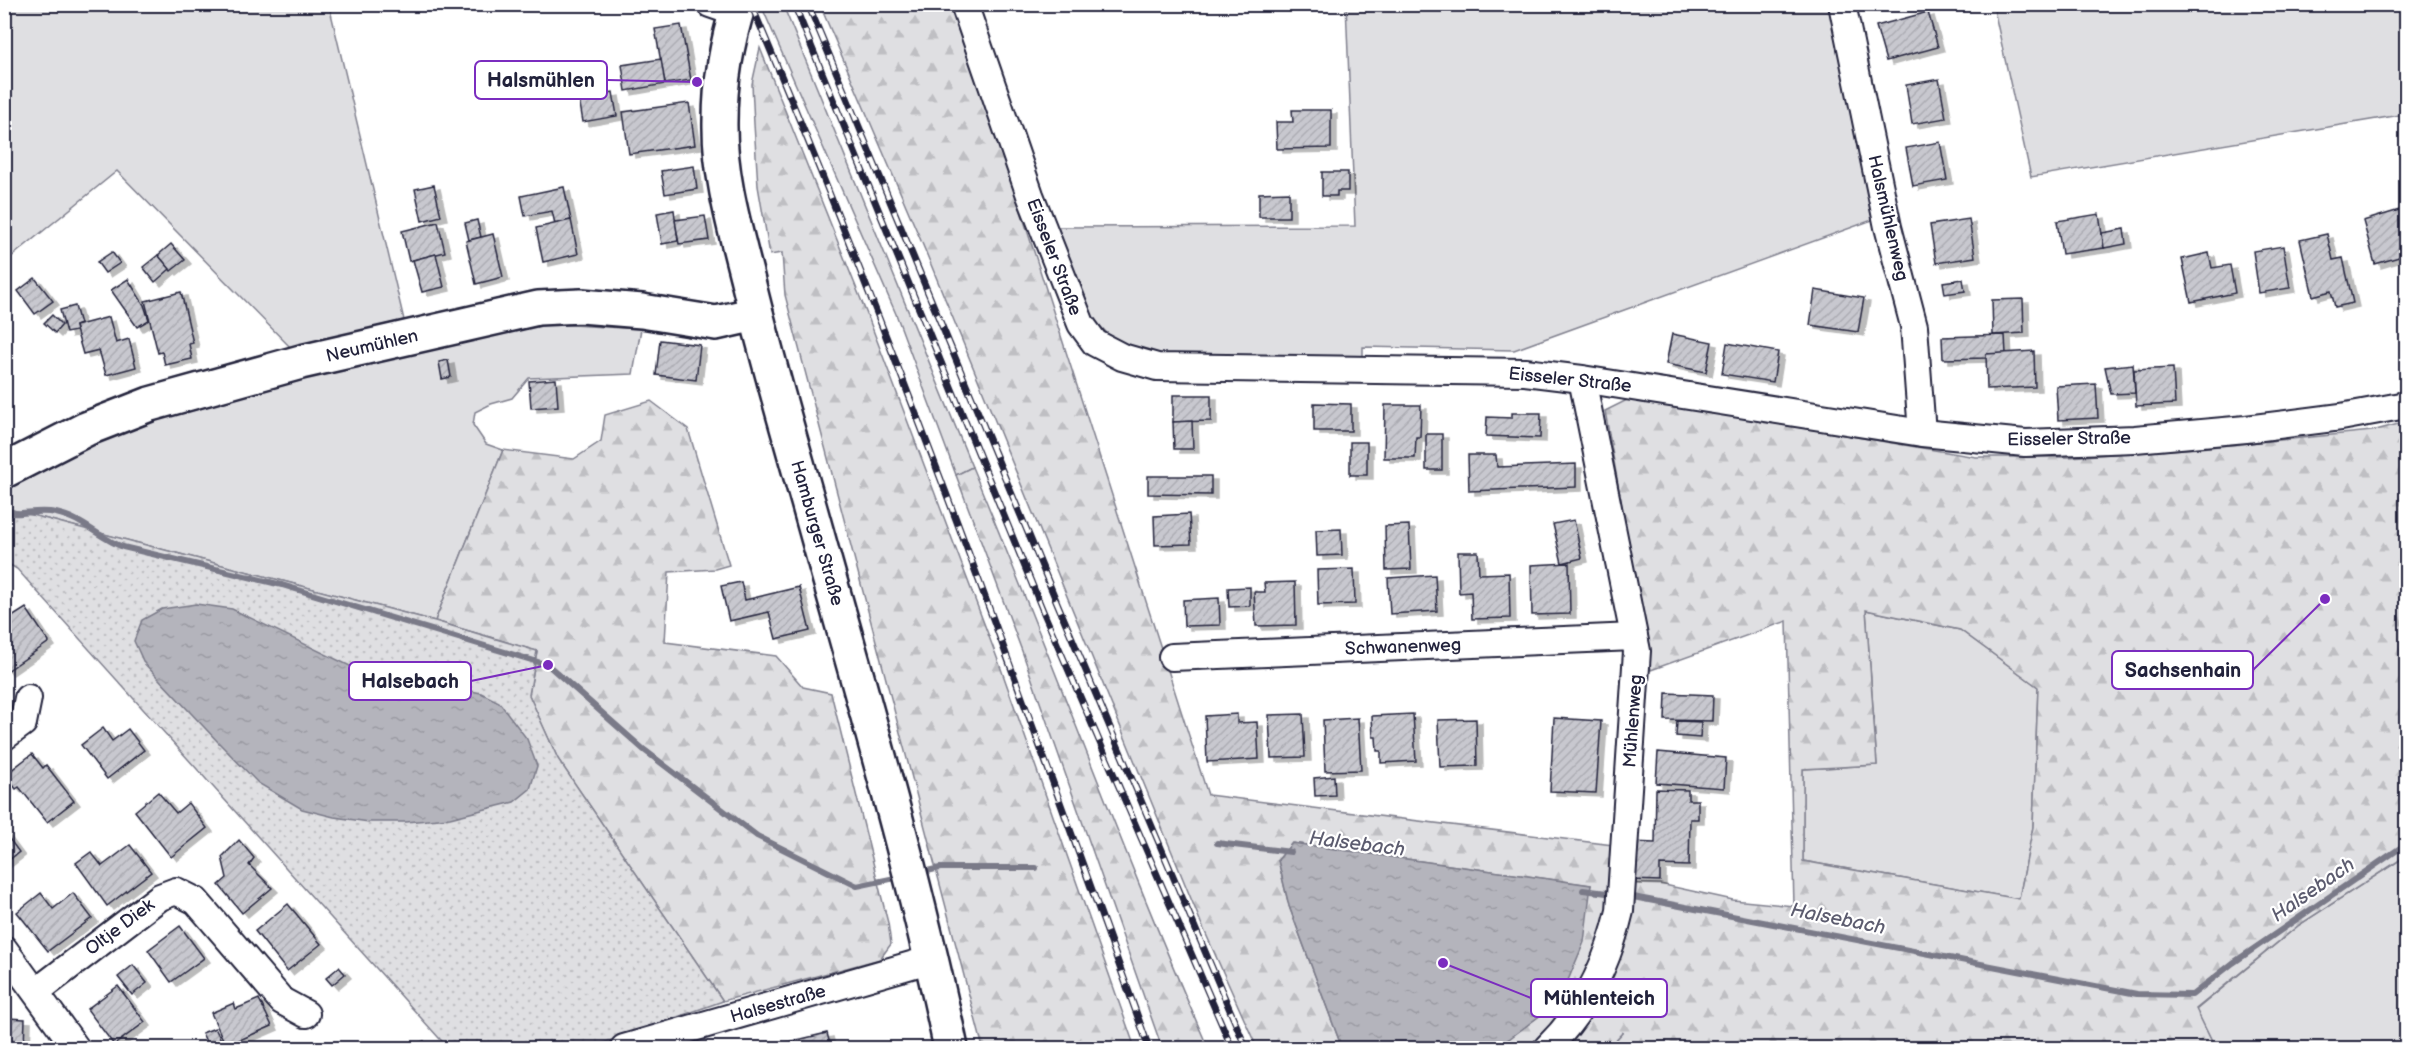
<svg xmlns="http://www.w3.org/2000/svg" width="2411" height="1053" font-family="'Balsamiq Sans',sans-serif">
<style>
.green{fill:#dfdfe2;stroke:#80808e;stroke-width:1.5}
.forest{fill:url(#forest-firs);stroke:#80808e;stroke-width:1.5;fill-rule:evenodd}
.park{fill:url(#park-dots);stroke:#80808e;stroke-width:1.5}
.water{fill:url(#water-ripples);stroke:#7a7a88;stroke-width:1.5}
.lines{fill:none;stroke-linecap:round;stroke-linejoin:round}
.stream{stroke:#7a7a88;stroke-width:6}
.building{fill:url(#building-hatch);stroke:#22223b;stroke-width:1.5;filter:url(#shadow)}
.street-casing{stroke:#22223b;stroke-width:30}
.secondary-casing{stroke:#22223b;stroke-width:38}
.primary-casing{stroke:#22223b;stroke-width:38}
.street{stroke:#fff;stroke-width:26}
.secondary{stroke:#fff;stroke-width:33}
.primary{stroke:#fff;stroke-width:33}
.rail-casing{stroke:#22223b;stroke-width:7}
.rail{stroke:#fff;stroke-width:4.5;stroke-dasharray:14;stroke-linecap:butt}
.labels{text-anchor:middle;dominant-baseline:central;stroke-width:4.5;stroke-linejoin:round;paint-order:stroke}
.street-label{font-size:18px;fill:#22223b;stroke:#fff}
.water-label{font-size:20px;font-style:italic;fill:#5c5c6f;stroke:#fff}
.leader{fill:none;stroke:#7b2cbf;stroke-width:2}
.callout-dot{fill:#7b2cbf;stroke:#fff;stroke-width:2}
.callout{fill:#fff;stroke:#7b2cbf;stroke-width:2}
.callout-label{font-size:20px;text-anchor:middle;font-weight:bold;fill:#22223b}
</style>
<defs>
<pattern id="forest-firs" width="22" height="20" patternUnits="userSpaceOnUse" patternTransform="scale(1.5)"><rect width="22" height="20" fill="#dfdfe2"/><path d="M5 1l3.5 6h-7zM16 11l3.5 6h-7z" fill="#bfbfc3"/></pattern>
<pattern id="park-dots" width="8" height="8" patternUnits="userSpaceOnUse" patternTransform="scale(1.5)"><rect width="8" height="8" fill="#dfdfe2"/><path d="M2 2h.1M6 6h.1" fill="none" stroke="#bfbfc3" stroke-width="1.8" stroke-linecap="round"/></pattern>
<pattern id="water-ripples" width="26" height="14" patternUnits="userSpaceOnUse" patternTransform="scale(1.5)"><rect width="26" height="14" fill="#b4b4bc"/><path d="M2 4q2-2 4 0t4 0M15 11q2-2 4 0t4 0" fill="none" stroke="#9a9aa2"/></pattern>
<pattern id="building-hatch" width="6" height="6" patternUnits="userSpaceOnUse" patternTransform="scale(1.5)"><rect width="6" height="6" fill="#c8c8cf"/><path d="M-1 1l2-2M0 6l6-6M5 7l2-2" fill="none" stroke="#acacb3"/></pattern>
<filter id="shadow"><feDropShadow dx="6" dy="4" stdDeviation="0" flood-color="#0004"/></filter>
</defs>
<rect width="100%" height="100%" fill="#fff"/>
<filter id="ink" filterUnits="userSpaceOnUse"><feTurbulence type="fractalNoise" baseFrequency=".0167" numOctaves="2"/><feDisplacementMap in="SourceGraphic" scale="12" xChannelSelector="R" yChannelSelector="G"/><feConvolveMatrix kernelMatrix="1 2 1 2 8 2 1 2 1" color-interpolation-filters="sRGB"/></filter>
<g filter="url(#ink)">
<g class="green">
<path d="M1346,4L1833,5L1875,219L1514,350L1363,347V359L1158,357L1122,344L1107,333L1089,315L1053,227L1355,226Z"/>
<path d="M5,5H329L404,320L291,348L117,171L5,262Z"/>
<path d="M761,5H783L972,467L956,475L896,314Z"/>
<path d="M1993,5H2406V114L2031,177Z"/>
<path d="M519,322L641,329L633,374L529,378L512,398L491,404L475,412L473,425L486,444L503,450L435,621L5,508V491L53,460L125,424Z"/>
<path d="M1866,610L1960,630L2038,687L2033,827L2019,899L1803,861V769L1877,765Z"/>
<path d="M2406,856V1048H2215L2196,1010L2299,925Z"/>
</g>
<g class="forest">
<path d="M820,5H955L1208,795L1613,845L1617,883L1660,884L1733,900L1794,906L1787,621L1651,670L1605,411L1629,399L1976,457H2069L2199,448L2372,431L2406,422V856L2299,925L2196,1009L2215,1048H1609L1623,1032L1608,1048H1494L1542,1014L1591,885L1292,843L1278,860L1289,906L1342,1048H1257L1201,923L925,250ZM1866,610L1960,630L2038,687L2033,827L2019,899L1803,861V769L1877,765Z"/>
<path d="M760,48L870,322L999,663L1135,1048H983L785,295L782,253L770,255L758,186L754,124L752,84Z"/>
<path d="M651,401L688,429L729,565L715,569L669,572L665,642L776,656L803,687L831,693L888,923L891,944L880,959L723,1001L558,759L529,695L537,651L435,621L503,450L574,459L601,441L605,415Z"/>
<path d="M972,467C1053,660 1124,857 1208,1048H1162L1022,651L956,475Z"/>
</g>
<path class="park" d="M5,508L435,621L537,651L529,695L558,759L723,1001L589,1048H448L17,569L5,562Z"/>
<g class="water">
<path d="M196,604L232,609L377,679L404,686L457,688L481,693L499,702L527,739L537,766L530,789L514,802L450,818L406,822H369L334,817L302,809L258,783L219,743L144,663L134,641L142,620L162,609Z"/>
<path d="M1292,843L1591,885L1584,942L1566,985L1542,1014L1509,1039L1494,1048H1342L1289,906L1278,860Z"/>
</g>
<g class="lines">
<g class="stream">
<path d="M4,513C22,515 39,509 56,513C82,518 99,538 123,547L282,585L548,665L643,749L757,836L857,886L900,877"/>
<path d="M1217,843L1291,852"/>
<path d="M919,873L940,868H1036"/>
<path d="M1583,890L1615,894"/>
<path d="M1628,896L2137,994L2192,995L2233,963L2406,844"/>
</g>
</g>
<g class="building">
<path d="M1928,12L1938,47L1886,61L1876,26Z"/>
<path d="M681,25L691,80L665,84L655,29Z"/>
<path d="M661,59L665,84L626,91L622,65Z"/>
<path d="M1939,79L1946,118L1912,124L1906,85Z"/>
<path d="M613,92L617,116L583,122L579,98Z"/>
<path d="M689,103L695,145L629,154L623,112Z"/>
<path d="M1292,110H1331V148L1277,149L1276,122H1293Z"/>
<path d="M1940,142L1947,180L1913,186L1906,148Z"/>
<path d="M694,166L697,189L665,194L661,171Z"/>
<path d="M1322,172H1348V191H1337V196H1322Z"/>
<path d="M434,185L441,216L422,221L415,189Z"/>
<path d="M564,187L571,220L555,224L552,211L525,216L521,196Z"/>
<path d="M1289,192V217H1259V193Z"/>
<path d="M2406,208V255L2375,264L2363,221Z"/>
<path d="M674,210L678,241L662,244L657,213Z"/>
<path d="M2099,214L2104,248L2062,254L2057,221Z"/>
<path d="M705,216L709,240L679,244L675,220Z"/>
<path d="M1969,219L1975,257L1936,263L1930,225Z"/>
<path d="M477,220L481,237L469,240L465,223Z"/>
<path d="M571,220L578,254L543,262L536,228Z"/>
<path d="M438,222L445,252L409,261L402,231Z"/>
<path d="M2124,229L2126,244L2104,248L2102,233Z"/>
<path d="M493,234L503,277L476,284L466,241Z"/>
<path d="M2327,234L2333,260L2343,258L2353,303L2335,307L2331,291L2313,296L2300,240Z"/>
<path d="M171,244L185,260L171,271L158,255Z"/>
<path d="M2283,246L2290,288L2259,293L2253,251Z"/>
<path d="M112,252L120,263L105,273L97,262Z"/>
<path d="M2209,253L2212,268L2230,265L2235,293L2191,302L2182,259Z"/>
<path d="M436,254L444,287L422,292L413,260Z"/>
<path d="M158,255L170,269L155,282L143,267Z"/>
<path d="M35,278L53,301L35,314L18,291Z"/>
<path d="M128,279L144,305L149,320L137,327L111,290Z"/>
<path d="M1963,279L1965,291L1945,294L1943,282Z"/>
<path d="M1815,290L1864,298L1858,332L1810,325Z"/>
<path d="M181,292L193,343L189,344L192,359L165,365L162,352L158,353L145,301Z"/>
<path d="M2023,299L2024,333L1993,335L1992,300Z"/>
<path d="M75,306L80,324L75,326L76,331L66,333L60,310Z"/>
<path d="M52,315L62,325L55,333L44,323Z"/>
<path d="M109,317L116,343L129,339L136,367L106,375L99,350L83,354L75,326Z"/>
<path d="M1672,334L1712,342L1706,372L1666,364Z"/>
<path d="M2005,335L2006,354H1986L1987,358L1943,359L1942,337Z"/>
<path d="M660,340L700,345L696,380L656,375Z"/>
<path d="M1727,343L1778,352L1773,382L1722,374Z"/>
<path d="M2034,351L2035,387L1987,389L1986,354Z"/>
<path d="M448,360L451,377L442,379L439,362Z"/>
<path d="M2133,364L2135,393L2111,394L2105,367Z"/>
<path d="M2173,368L2175,404L2136,406L2134,370Z"/>
<path d="M556,379L558,406L531,408L529,381Z"/>
<path d="M2096,384L2098,418L2058,420L2056,386Z"/>
<path d="M1173,395H1211V421L1173,422Z"/>
<path d="M1314,403L1351,404V431H1314Z"/>
<path d="M1385,405H1421L1420,437H1416L1415,458H1384Z"/>
<path d="M1512,413H1541L1540,438L1486,436L1487,417L1512,418Z"/>
<path d="M1192,421L1193,449H1174L1173,422Z"/>
<rect x="1426" y="434" width="16" height="36"/>
<rect x="1350" y="442" width="17" height="33"/>
<path d="M1468,455H1496L1497,467L1576,464V487L1469,491Z"/>
<path d="M1148,476H1211V495L1148,494Z"/>
<path d="M1189,514L1191,544L1155,545L1154,516Z"/>
<path d="M1574,520L1582,558L1562,563L1553,524Z"/>
<path d="M1409,525L1411,569L1386,570L1385,526Z"/>
<path d="M1341,529L1342,555L1317,556L1316,530Z"/>
<path d="M1458,552H1478L1479,574L1509,573L1510,618L1472,619L1471,592L1459,593Z"/>
<path d="M1569,563L1570,614L1532,615L1531,565Z"/>
<path d="M1354,569L1355,604L1318,605L1317,570Z"/>
<path d="M1435,575L1437,611L1390,614L1388,578Z"/>
<path d="M741,582L745,600L799,587L810,631L776,639L769,612L729,621L721,586Z"/>
<path d="M1295,582L1296,625L1256,626L1254,592H1265L1264,583Z"/>
<path d="M1250,587V606L1229,607L1228,588Z"/>
<path d="M1219,598L1220,625L1184,626L1183,600Z"/>
<path d="M26,608L49,642L7,671L4,667V622Z"/>
<path d="M1666,693L1713,695L1712,721L1665,720Z"/>
<path d="M1237,714V723L1257,722L1259,759L1207,762L1205,716Z"/>
<path d="M1303,714L1305,757L1271,758L1269,715Z"/>
<path d="M1413,714L1416,761L1381,763V751H1377L1376,737H1373L1372,716Z"/>
<path d="M1358,718L1361,770L1325,771L1323,720Z"/>
<path d="M1554,718L1601,721L1596,793L1550,791Z"/>
<path d="M1476,719L1477,766L1440,767L1438,720Z"/>
<path d="M1677,721L1701,722L1700,738L1676,736Z"/>
<path d="M103,728L112,741L128,729L144,750L107,779L81,745Z"/>
<path d="M1658,752L1726,758L1724,788L1656,783Z"/>
<path d="M32,754L43,768L46,765L74,801L47,822L19,787L16,789L5,775Z"/>
<path d="M1334,776L1335,795L1315,796L1314,778Z"/>
<path d="M1656,789L1688,790V800H1698V819H1690L1689,866L1660,865V881L1631,880L1632,842L1655,843Z"/>
<path d="M158,792L176,813L188,803L207,828L171,857L135,811Z"/>
<path d="M4,832L19,852L4,864Z"/>
<path d="M239,840L254,858L249,865L272,888L242,913L219,885L227,878L222,857Z"/>
<path d="M130,845L151,872L107,906L76,863L91,852L102,866Z"/>
<path d="M41,893L53,909L73,893L92,918L48,951L17,912Z"/>
<path d="M288,904L321,944L287,971L255,931Z"/>
<path d="M180,926L204,958L171,982L148,950Z"/>
<path d="M133,965L147,983L132,995L118,977Z"/>
<path d="M339,967L345,974L332,985L326,978Z"/>
<path d="M118,986L145,1022L114,1045L87,1009Z"/>
<path d="M259,999L272,1026L226,1046L211,1013L234,1003L236,1009Z"/>
<path d="M7,1018L25,1019L24,1048H5Z"/>
<path d="M215,1028L225,1048H209L202,1033Z"/>
<path d="M827,1033L831,1048H785L784,1043Z"/>
<path d="M424,1041L427,1048H405Z"/>
</g>
<g class="lines">
<g class="street-casing">
<g id="street">
<path d="M710,4L736,13"/>
<path d="M964,4L1030,195L1081,324L1095,343L1122,357L1157,367L1525,372L1582,379L1922,433L2025,443L2135,439L2246,429L2341,417L2406,405"/>
<path d="M1842,4L1888,227L1914,326L1922,433"/>
<path d="M1172,657L1634,637"/>
<path d="M4,737L23,723L28,698"/>
<path d="M4,949L76,1048"/>
<path d="M37,991L160,897L176,891L196,901L282,1001L306,1014"/>
<path d="M624,1048L932,959"/>
<path d="M1547,1048C1585,1011 1608,963 1620,911L1637,651L1582,379"/>
</g>
</g>
<g class="secondary-casing">
<path id="secondary" d="M4,471L86,429L150,404L301,362L538,308L581,306L642,311L716,323L756,314"/>
</g>
<g class="primary-casing">
<path id="primary" d="M739,4C727,42 720,82 720,121C719,175 735,229 748,281C770,372 797,461 822,552C868,717 916,881 951,1048"/>
</g>
<use href="#street" class="street"/>
<use href="#secondary" class="secondary"/>
<use href="#primary" class="primary"/>
<g class="rail-casing">
<g id="rail">
<path d="M751,4C897,347 1023,698 1149,1048"/>
<path d="M794,4L1043,611L1232,1048"/>
<path d="M808,4L1058,605L1246,1048"/>
</g>
</g>
<use href="#rail" class="rail"/>
</g>
</g>
<g class="labels">
<g class="street-label">
<text transform="translate(1888 218) rotate(77)">Halsmühlenweg</text>
<text transform="translate(1054 257) rotate(69)">Eisseler Straße</text>
<text transform="translate(372 346) rotate(-13)">Neumühlen</text>
<text transform="translate(1570 380) rotate(6)">Eisseler Straße</text>
<text transform="translate(2069 439) rotate(-1)">Eisseler Straße</text>
<text transform="translate(817 533) rotate(74)">Hamburger Straße</text>
<text transform="translate(1403 647) rotate(-2)">Schwanenweg</text>
<text transform="translate(1633 721) rotate(-86)">Mühlenweg</text>
<text transform="translate(120 927) rotate(-37)">Oltje Diek</text>
<text transform="translate(778 1004) rotate(-16)">Halsestraße</text>
</g>
<g class="water-label">
<text transform="translate(1357 844) rotate(7)">Halsebach</text>
<text transform="translate(2313 890) rotate(-35)">Halsebach</text>
<text transform="translate(1838 919) rotate(11)">Halsebach</text>
</g>
</g>
<path class="leader" d="M697 82L607 80M2325 599L2253 670M548 665L471 681M1443 963L1531 998"/>
<g class="callout-dot">
<circle cx="697" cy="82" r="6"/>
<circle cx="2325" cy="599" r="6"/>
<circle cx="548" cy="665" r="6"/>
<circle cx="1443" cy="963" r="6"/>
</g>
<g class="callout">
<rect x="475" y="61" width="132" height="38" rx="6"/>
<rect x="2112" y="651" width="141" height="38" rx="6"/>
<rect x="349" y="662" width="122" height="38" rx="6"/>
<rect x="1531" y="979" width="136" height="38" rx="6"/>
</g>
<g class="callout-label">
<text x="541" y="87">Halsmühlen</text>
<text x="2183" y="677">Sachsenhain</text>
<text x="410" y="688">Halsebach</text>
<text x="1599" y="1005">Mühlenteich</text>
</g>
<rect width="2411" height="1053" fill="none" stroke="#fff" stroke-width="24"/>
<rect x="12" y="12" width="2387" height="1029" fill="none" stroke="#22223b" stroke-width="2" filter="url(#ink)"/>
</svg>
